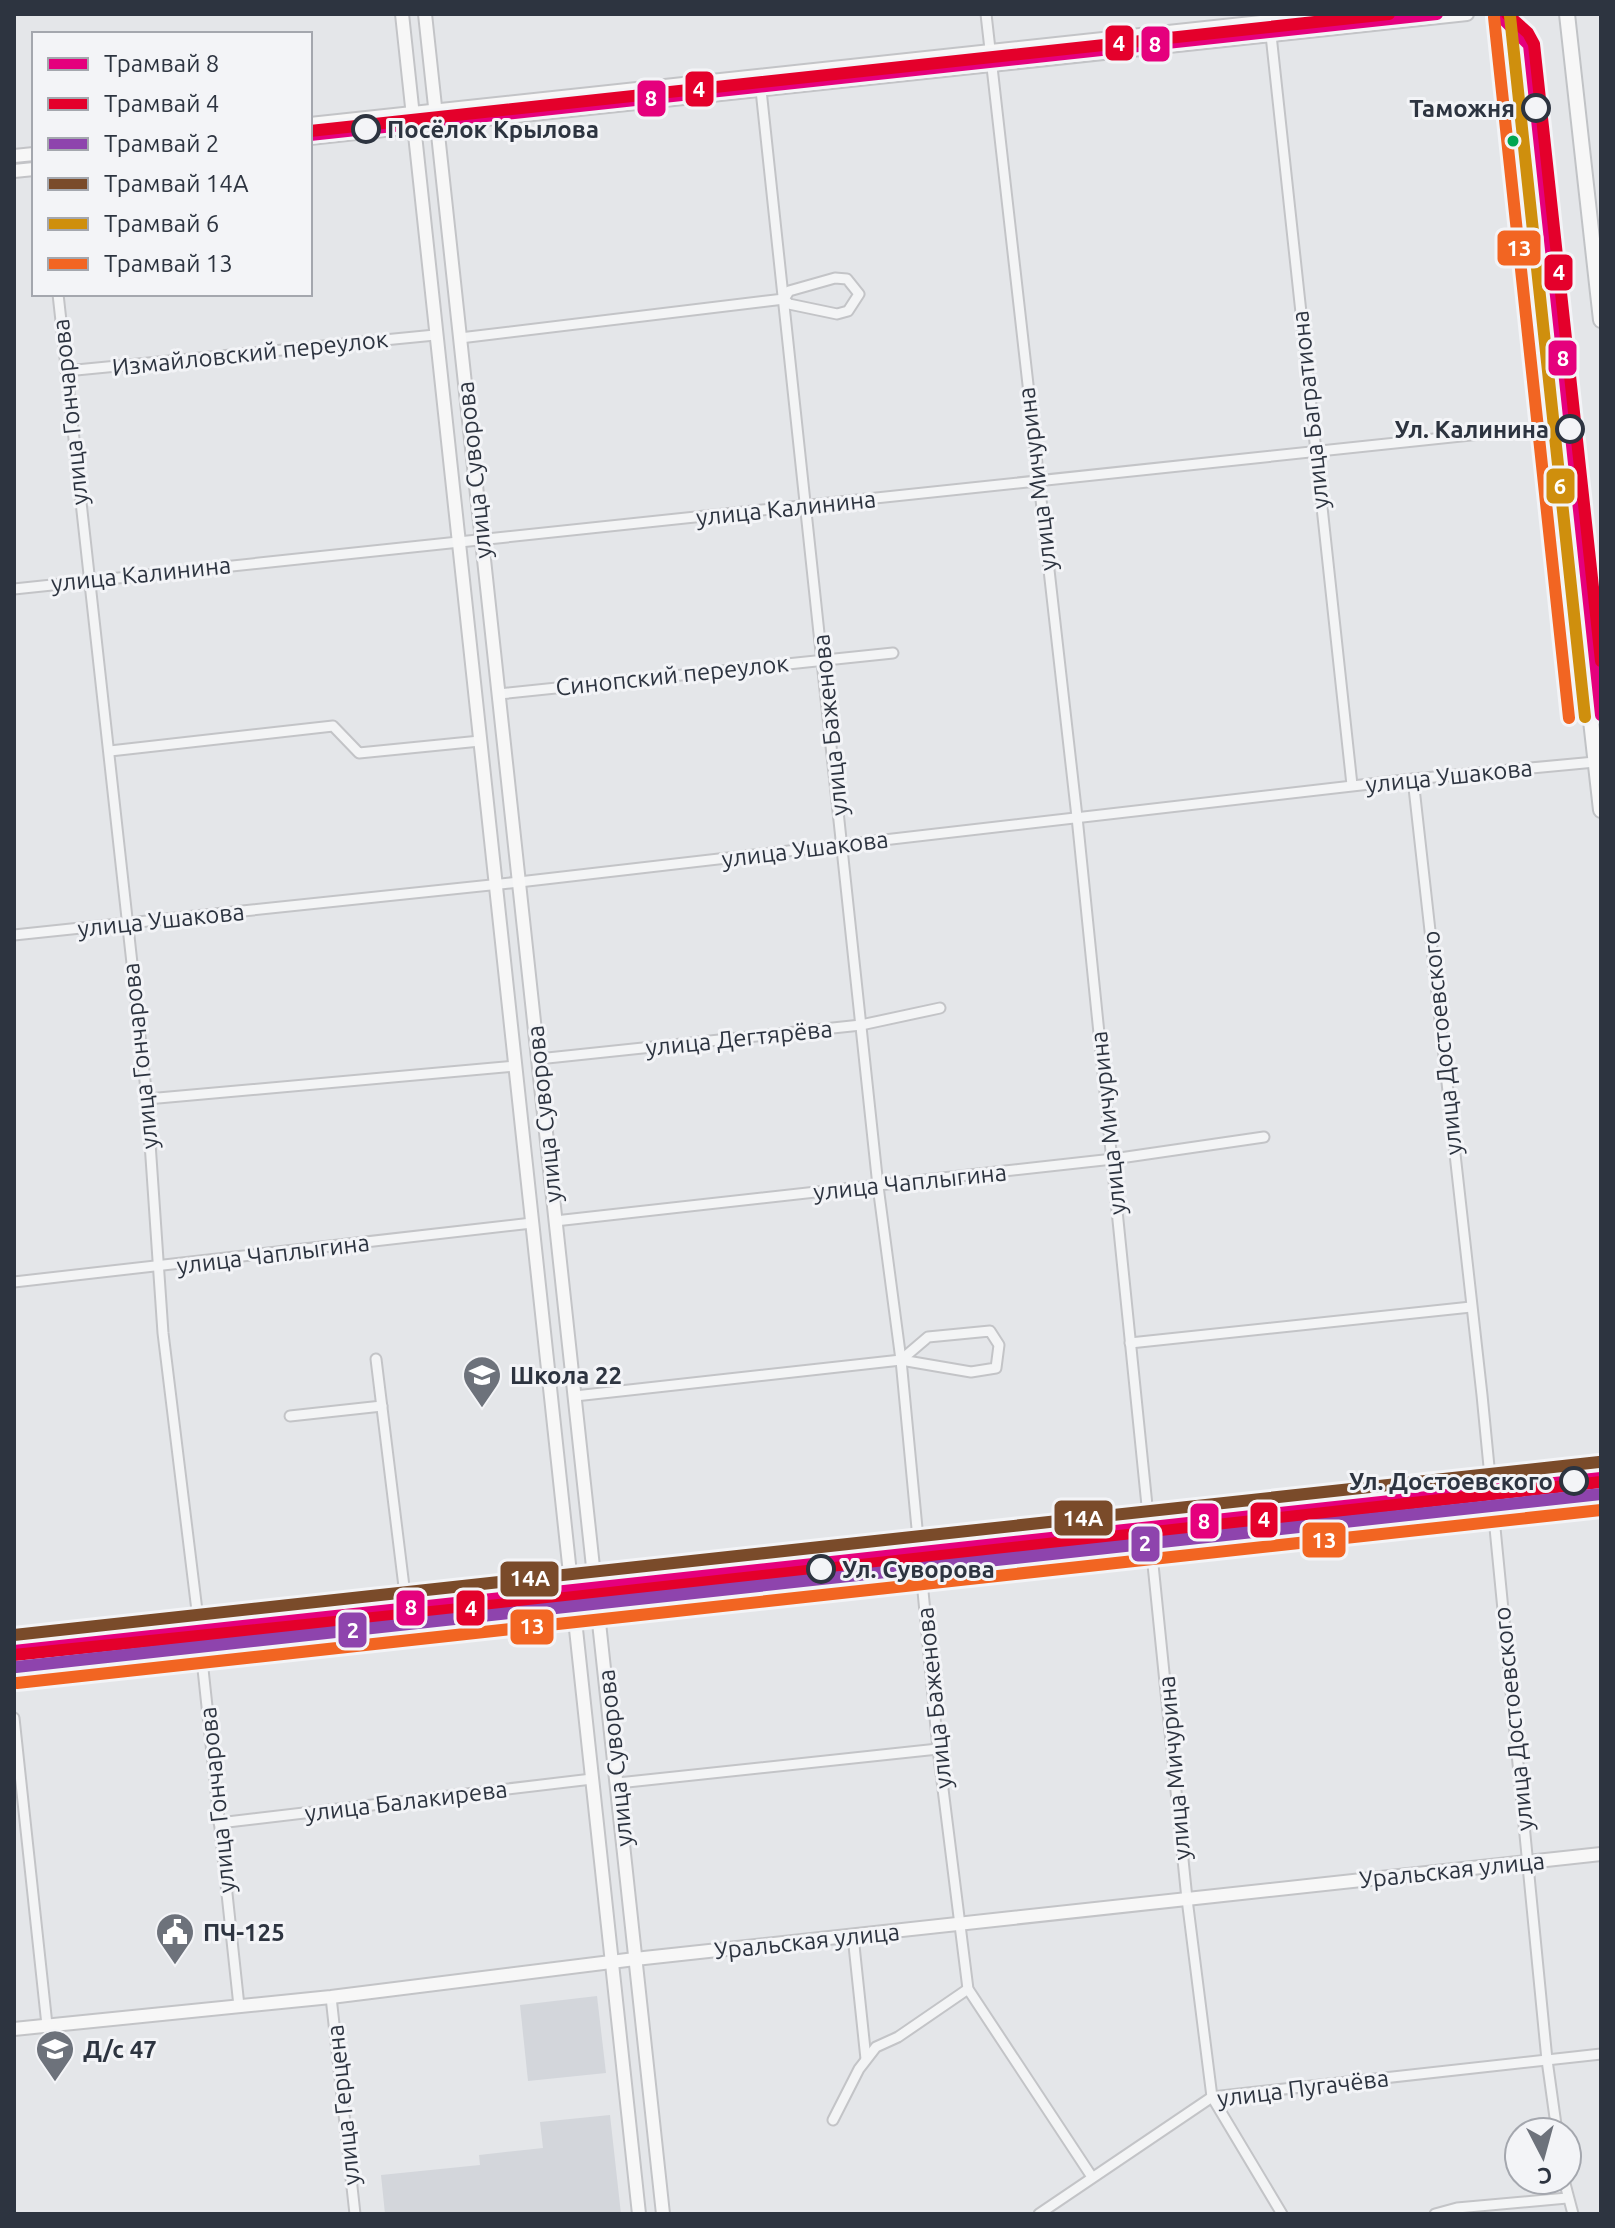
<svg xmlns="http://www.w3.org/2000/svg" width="1615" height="2228" font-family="Ubuntu,sans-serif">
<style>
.built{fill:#d3d6db}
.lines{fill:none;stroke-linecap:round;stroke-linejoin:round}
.street-casing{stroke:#c3c4c7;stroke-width:13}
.secondary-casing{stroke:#c3c4c7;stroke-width:16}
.primary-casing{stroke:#c1c3c6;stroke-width:18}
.street{stroke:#f3f4f5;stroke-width:9}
.secondary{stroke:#f7f7f7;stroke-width:12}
.primary{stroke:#f7f7f7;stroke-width:14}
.tram-1-casing{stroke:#f3f4f7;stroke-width:18}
.tram-2-casing{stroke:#f3f4f7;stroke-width:18}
.tram-3-casing{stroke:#f3f4f7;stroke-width:18}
.tram-4-casing{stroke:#f3f4f7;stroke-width:18}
.tram-5-casing{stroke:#f3f4f7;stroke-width:18}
.tram-6-casing{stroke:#f3f4f7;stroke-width:18}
.tram-1{stroke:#e5007d;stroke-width:12}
.tram-2{stroke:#e4002b;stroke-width:12}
.tram-3{stroke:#8e44ad;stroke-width:12}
.tram-4{stroke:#7a4b2a;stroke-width:12}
.tram-5{stroke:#cf8f0d;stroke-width:12}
.tram-6{stroke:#f26522;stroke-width:12}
.stop-dot{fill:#f3f4f7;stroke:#2d3440;stroke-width:4}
.bus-dot{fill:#00a651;stroke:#f3f4f7;stroke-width:3}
.labels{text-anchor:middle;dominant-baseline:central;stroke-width:6;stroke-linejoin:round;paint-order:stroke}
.stop-label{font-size:24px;font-weight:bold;fill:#2d3440;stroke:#f3f4f7;text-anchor:end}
.street-label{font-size:24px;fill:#2d3440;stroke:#f3f4f7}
.poi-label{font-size:24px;font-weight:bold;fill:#2d3440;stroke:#f3f4f7;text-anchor:start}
.line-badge{stroke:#f3f4f7;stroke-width:3}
.badge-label{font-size:22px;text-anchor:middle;font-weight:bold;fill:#fff}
</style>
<rect width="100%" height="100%" fill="#e4e6e9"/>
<g class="built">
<path d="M597,1996L606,2073L528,2081L520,2005Z"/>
<path d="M610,2115L621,2214H385L381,2175L480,2165L479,2155L543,2148L540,2122Z"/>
</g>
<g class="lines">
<g class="street-casing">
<g id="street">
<path d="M986,14L1077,817L1187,1899L1212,2097L1282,2214"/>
<path d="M1271,35L1352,785"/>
<path d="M761,90L878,1186L901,1360L938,1749L968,1989L1092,2177"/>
<path d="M58,294L147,1099L163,1333L199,1627"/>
<path d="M460,338L784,299L789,304L837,314L848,311L859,294L847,279L835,278L789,291L784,299"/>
<path d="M66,371L435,335"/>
<path d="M14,589L1557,426"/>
<path d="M499,694L893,653"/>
<path d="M110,751L333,726L359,753L480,741"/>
<path d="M1413,779L1482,1395L1547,2060L1557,2132"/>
<path d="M14,935L519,882L1413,779L1595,762"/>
<path d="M538,1059L861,1025L940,1008"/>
<path d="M147,1099L515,1066"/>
<path d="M555,1221L1113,1159L1264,1137"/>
<path d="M14,1282L532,1223"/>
<path d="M1130,1343L1471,1307"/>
<path d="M376,1359L406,1603"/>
<path d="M575,1396L901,1360L971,1372L996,1368L999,1345L990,1331L928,1337L901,1360"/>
<path d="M290,1416L382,1406"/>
<path d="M200,1641L239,2006"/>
<path d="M14,1718L47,2025"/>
<path d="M618,1783L938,1749"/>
<path d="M219,1823L592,1779"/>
<path d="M853,1936L866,2059"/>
<path d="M331,1997L355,2214"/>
<path d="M833,2120L859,2069L876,2047L898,2037L968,1989"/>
<path d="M1564,2180L1573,2214"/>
<path d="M1039,2214L1212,2097L1601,2054"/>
<path d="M1435,2214L1457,2208L1567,2198"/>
</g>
</g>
<g class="secondary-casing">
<g id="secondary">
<path d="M402,14L639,2214"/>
<path d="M425,14L663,2214"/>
<path d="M310,124L1336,14"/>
<path d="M310,138L1467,14"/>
<path d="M14,156L34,154"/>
<path d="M14,171L34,169"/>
<path d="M14,1647L1601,1466"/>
<path d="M14,1660L1601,1486"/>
<path d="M14,2029L331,1997L635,1959L1601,1854"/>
</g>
</g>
<g class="primary-casing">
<g id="primary">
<path d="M1512,14L1601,810"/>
<path d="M1567,14L1601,320"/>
</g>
</g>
<use href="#street" class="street"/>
<use href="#secondary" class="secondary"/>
<use href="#primary" class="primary"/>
<g class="tram-1-casing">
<g id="tram-1">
<path d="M1498,14L1529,45L1601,715"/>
<path d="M310,135L1437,14"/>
<path d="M14,1651L1601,1478"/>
</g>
</g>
<g class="tram-2-casing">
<g id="tram-2">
<path d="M1507,14L1528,33L1534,44L1601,661"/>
<path d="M310,131L1389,14"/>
<path d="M14,1655L556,1599L1601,1482"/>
</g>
</g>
<g class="tram-3-casing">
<path id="tram-3" d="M16,1667L1601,1494"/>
</g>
<g class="tram-4-casing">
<path id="tram-4" d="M14,1635L1599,1462"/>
</g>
<g class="tram-5-casing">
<path id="tram-5" d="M1510,16L1585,717"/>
</g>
<g class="tram-6-casing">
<g id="tram-6">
<path d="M1494,17L1569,718"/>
<path d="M17,1683L1601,1510"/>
</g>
</g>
<use href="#tram-1" class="tram-1"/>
<use href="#tram-2" class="tram-2"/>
<use href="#tram-3" class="tram-3"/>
<use href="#tram-4" class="tram-4"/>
<use href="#tram-5" class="tram-5"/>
<use href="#tram-6" class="tram-6"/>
</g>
<defs>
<g id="school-pin" transform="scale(2)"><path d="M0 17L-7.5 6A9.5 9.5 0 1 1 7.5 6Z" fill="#6d727b" stroke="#f3f4f7"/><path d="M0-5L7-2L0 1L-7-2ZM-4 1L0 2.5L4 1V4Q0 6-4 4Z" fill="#fff"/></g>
<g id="civic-pin" transform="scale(2)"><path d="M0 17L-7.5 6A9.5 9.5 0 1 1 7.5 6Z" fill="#6d727b" stroke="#f3f4f7"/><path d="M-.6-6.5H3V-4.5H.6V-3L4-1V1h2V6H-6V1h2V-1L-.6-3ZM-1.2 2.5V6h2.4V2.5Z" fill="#fff"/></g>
</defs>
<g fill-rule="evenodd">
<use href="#school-pin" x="482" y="1375"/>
<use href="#civic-pin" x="175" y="1932"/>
<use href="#school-pin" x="55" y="2049"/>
</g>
<g class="stop-dot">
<circle cx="1536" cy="108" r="13"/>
<circle cx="366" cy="129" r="13"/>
<circle cx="1570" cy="429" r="13"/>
<circle cx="1574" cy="1481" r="13"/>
<circle cx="821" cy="1569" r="13"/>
</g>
<circle class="bus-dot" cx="1513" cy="141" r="7"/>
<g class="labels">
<g class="stop-label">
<text x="1515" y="108">Таможня</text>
<text x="387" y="129" text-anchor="start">Посёлок Крылова</text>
<text x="1549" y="429">Ул. Калинина</text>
<text x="1553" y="1481">Ул. Достоевского</text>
<text x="842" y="1569" text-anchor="start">Ул. Суворова</text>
</g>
<g class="street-label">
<text transform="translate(250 353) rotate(-6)">Измайловский переулок</text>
<text transform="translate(1310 410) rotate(-96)">улица Багратиона</text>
<text transform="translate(70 412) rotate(-96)">улица Гончарова</text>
<text transform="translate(474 470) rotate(-96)">улица Суворова</text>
<text transform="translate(1037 479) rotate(-97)">улица Мичурина</text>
<text transform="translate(786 508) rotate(-6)">улица Калинина</text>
<text transform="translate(141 574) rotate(-6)">улица Калинина</text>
<text transform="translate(672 675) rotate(-6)">Синопский переулок</text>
<text transform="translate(830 725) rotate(-96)">улица Баженова</text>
<text transform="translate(1449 776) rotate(-6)">улица Ушакова</text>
<text transform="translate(805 849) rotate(-7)">улица Ушакова</text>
<text transform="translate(161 920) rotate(-6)">улица Ушакова</text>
<text transform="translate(739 1038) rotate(-6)">улица Дегтярёва</text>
<text transform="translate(1442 1043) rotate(-96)">улица Достоевского</text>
<text transform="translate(140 1056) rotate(-96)">улица Гончарова</text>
<text transform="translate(544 1114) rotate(-96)">улица Суворова</text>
<text transform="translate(1108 1123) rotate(-96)">улица Мичурина</text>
<text transform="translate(910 1182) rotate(-6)">улица Чаплыгина</text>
<text transform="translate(273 1254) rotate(-7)">улица Чаплыгина</text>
<text transform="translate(934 1698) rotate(-96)">улица Баженова</text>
<text transform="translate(1513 1719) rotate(-96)">улица Достоевского</text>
<text transform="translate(615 1758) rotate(-96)">улица Суворова</text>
<text transform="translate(1174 1768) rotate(-95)">улица Мичурина</text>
<text transform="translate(217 1800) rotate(-96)">улица Гончарова</text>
<text transform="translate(406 1801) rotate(-7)">улица Балакирева</text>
<text transform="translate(1452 1870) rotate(-6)">Уральская улица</text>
<text transform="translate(807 1941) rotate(-6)">Уральская улица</text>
<text transform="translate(1303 2088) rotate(-7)">улица Пугачёва</text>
<text transform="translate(343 2105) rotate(-96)">улица Герцена</text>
</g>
<g class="poi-label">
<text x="510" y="1375">Школа 22</text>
<text x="203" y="1932">ПЧ-125</text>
<text x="83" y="2049">Д/с 47</text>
</g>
</g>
<g class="line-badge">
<rect x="1104" y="24" width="31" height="38" rx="8" fill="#e4002b"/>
<rect x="1140" y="25" width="31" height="38" rx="8" fill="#e5007d"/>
<rect x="684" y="70" width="31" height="38" rx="8" fill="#e4002b"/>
<rect x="636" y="79" width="31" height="39" rx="8" fill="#e5007d"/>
<rect x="1496" y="229" width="46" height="38" rx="8" fill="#f26522"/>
<rect x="1543" y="253" width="31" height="39" rx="8" fill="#e4002b"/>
<rect x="1547" y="339" width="31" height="38" rx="8" fill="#e5007d"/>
<rect x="1545" y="467" width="31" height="38" rx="8" fill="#cf8f0d"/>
<rect x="1053" y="1499" width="61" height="38" rx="8" fill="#7a4b2a"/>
<rect x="1249" y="1501" width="30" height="38" rx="8" fill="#e4002b"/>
<rect x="1189" y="1502" width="31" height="38" rx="8" fill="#e5007d"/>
<rect x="1301" y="1521" width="46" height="38" rx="8" fill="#f26522"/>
<rect x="1130" y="1525" width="31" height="38" rx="8" fill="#8e44ad"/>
<rect x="499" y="1560" width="61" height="38" rx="8" fill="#7a4b2a"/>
<rect x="395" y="1589" width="31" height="38" rx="8" fill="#e5007d"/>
<rect x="455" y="1589" width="31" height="38" rx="8" fill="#e4002b"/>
<rect x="509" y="1608" width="46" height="38" rx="8" fill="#f26522"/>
<rect x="337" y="1611" width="31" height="38" rx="8" fill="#8e44ad"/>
</g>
<g class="badge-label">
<text x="1119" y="51">4</text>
<text x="1155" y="52">8</text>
<text x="699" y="97">4</text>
<text x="651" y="106">8</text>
<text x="1519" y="256">13</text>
<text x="1559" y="280">4</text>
<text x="1563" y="366">8</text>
<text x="1560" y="494">6</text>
<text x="1083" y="1526">14А</text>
<text x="1264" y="1527">4</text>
<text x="1204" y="1529">8</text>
<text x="1324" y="1548">13</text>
<text x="1145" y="1551">2</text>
<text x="530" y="1586">14А</text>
<text x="411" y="1615">8</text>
<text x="471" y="1616">4</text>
<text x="532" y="1634">13</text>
<text x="353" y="1638">2</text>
</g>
<rect width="1615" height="2228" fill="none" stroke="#2d3440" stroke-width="32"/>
<rect x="32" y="32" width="280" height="264" fill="#f3f4f7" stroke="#a4a7ae" stroke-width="2"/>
<rect x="48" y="58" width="40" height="12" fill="#e5007d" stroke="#a4a7ae" stroke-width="2"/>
<text x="104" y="72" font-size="24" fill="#2d3440">Трамвай 8</text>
<rect x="48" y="98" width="40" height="12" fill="#e4002b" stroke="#a4a7ae" stroke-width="2"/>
<text x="104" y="112" font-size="24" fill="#2d3440">Трамвай 4</text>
<rect x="48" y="138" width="40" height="12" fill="#8e44ad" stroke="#a4a7ae" stroke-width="2"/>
<text x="104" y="152" font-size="24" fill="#2d3440">Трамвай 2</text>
<rect x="48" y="178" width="40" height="12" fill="#7a4b2a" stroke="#a4a7ae" stroke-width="2"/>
<text x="104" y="192" font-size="24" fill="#2d3440">Трамвай 14А</text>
<rect x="48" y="218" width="40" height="12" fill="#cf8f0d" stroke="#a4a7ae" stroke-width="2"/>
<text x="104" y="232" font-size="24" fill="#2d3440">Трамвай 6</text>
<rect x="48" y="258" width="40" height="12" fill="#f26522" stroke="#a4a7ae" stroke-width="2"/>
<text x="104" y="272" font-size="24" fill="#2d3440">Трамвай 13</text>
<g transform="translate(1543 2156) rotate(174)"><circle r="38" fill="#f3f4f7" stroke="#a4a7ae" stroke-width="2"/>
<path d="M0-6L14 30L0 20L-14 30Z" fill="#6d727b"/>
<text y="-12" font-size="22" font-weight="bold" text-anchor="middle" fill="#2d3440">С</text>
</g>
</svg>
